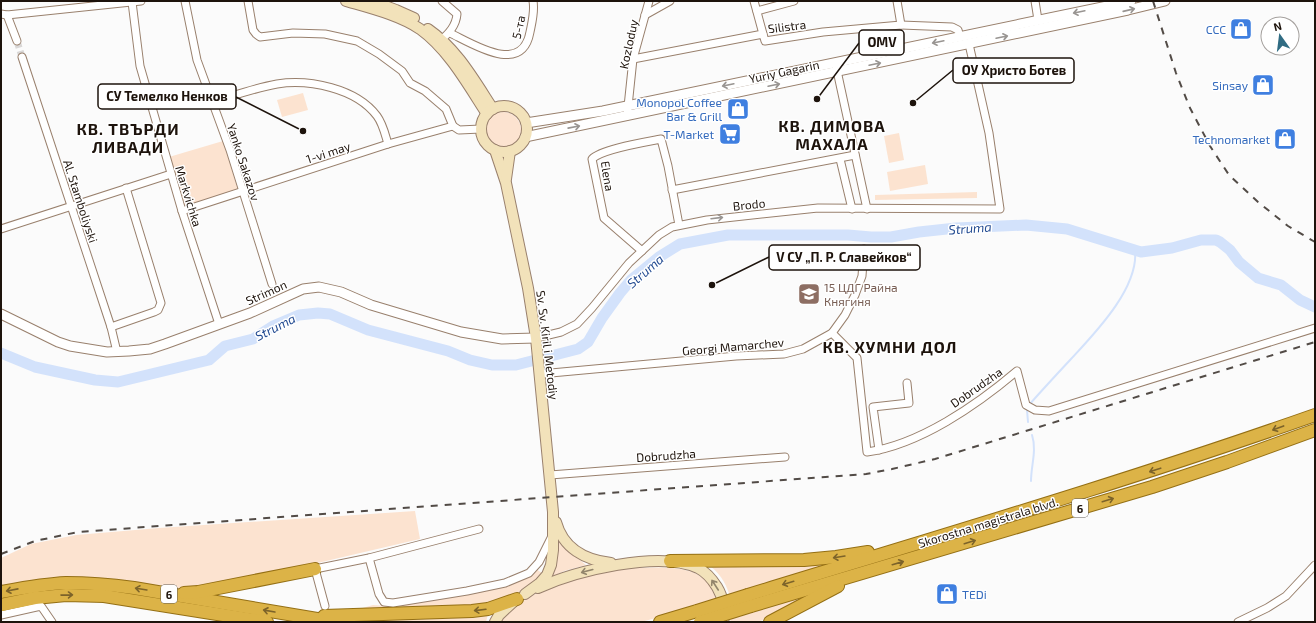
<svg xmlns="http://www.w3.org/2000/svg" width="1316" height="623" font-family="'Exo 2',sans-serif">
<style>
.green{fill:#fce3d0}
.lines{fill:none;stroke-linecap:round;stroke-linejoin:round}
.stream{stroke:#d3e2fb;stroke-width:2}
.river{stroke:#d3e2fb;stroke-width:11}
.minor-tunnel{stroke:#dad8d7;stroke-width:7;stroke-dasharray:7 3.5;stroke-linecap:butt}
.minor-casing{stroke:#99806d;stroke-width:9}
.tertiary-casing{stroke:#99806d;stroke-width:11}
.secondary-casing{stroke:#99806d;stroke-width:12}
.trunk-casing{stroke:#946f14;stroke-width:14}
.minor{stroke:#fff;stroke-width:7}
.tertiary{stroke:#fff;stroke-width:9}
.secondary{stroke:#f2e2ba;stroke-width:10}
.trunk{stroke:#dcb347;stroke-width:12}
.rail{stroke:#524b46;stroke-width:2;stroke-dasharray:7 7;stroke-linecap:butt}
.trunk-bridge-casing{stroke:#946f14;stroke-width:14;stroke-linecap:butt}
.trunk-bridge{stroke:#dcb347;stroke-width:12}
.oneway{stroke:#999592}
.oneway2{stroke:#7c632a}
.oneway3{stroke:#92856c}
.labels{text-anchor:middle;dominant-baseline:central;stroke-width:3;stroke-linejoin:round;paint-order:stroke}
.shield{fill:#fff;stroke:#615a55;stroke-width:1}
.shield-label{font-size:11px;font-weight:bold;fill:#1d130c}
.street-label{font-size:12px;fill:#1d130c;stroke:#fff}
.shop-label{font-size:12px;fill:#366cbe;stroke:#fff;text-anchor:end}
.education-label{font-size:12px;fill:#785e54;stroke:#fff;text-anchor:start}
.water-label{font-size:13px;font-style:italic;fill:#254d93;stroke:#fff}
.district-label{font-size:16px;font-weight:bold;letter-spacing:1px;fill:#1d130c;stroke:#fff}
.leader{fill:none;stroke:#1d130c;stroke-width:1.5}
.callout-dot{fill:#1d130c;stroke:#fff;stroke-width:1.5}
.callout{fill:#fff;stroke:#1d130c;stroke-width:1.5}
.callout-label{font-size:13px;text-anchor:middle;font-weight:bold;fill:#1d130c}
</style>
<rect width="100%" height="100%" fill="#fbfbfb"/>
<g class="green">
<path d="M303,93L308,110L282,117L277,100Z"/>
<circle cx="503" cy="130" r="18"/>
<path d="M899,133L904,160L889,163L884,136Z"/>
<path d="M223,141L238,190L184,207L169,157Z"/>
<path d="M925,165L928,184L890,191L887,172Z"/>
<path d="M977,192V198L875,200V195Z"/>
<path d="M415,511L420,539L309,565L185,589L137,583L1,586V558L31,544L76,535L159,528Z"/>
<path d="M560,538L566,549L586,565L564,571L550,578L556,539Z"/>
<path d="M846,561L730,596C725,581 719,572 706,563C753,564 799,568 846,561Z"/>
<path d="M632,568C658,568 696,562 712,588C714,592 715,596 717,600L690,609L641,622H500L513,607L531,596L560,583L599,572Z"/>
<path d="M536,569L542,573C538,587 504,599 491,604L352,611L373,605L387,606L481,591Z"/>
<path d="M830,588L758,622H730L731,618Z"/>
<path d="M488,614L486,622H364L344,619C392,619 441,622 488,614Z"/>
</g>
<g class="lines">
<g class="stream">
<path d="M1028,422L1027,410L1029,405C1043,389 1057,374 1071,359C1095,333 1139,288 1135,250"/>
<path d="M1031,481C1031,466 1037,450 1032,435"/>
</g>
<path class="river" d="M1,353L35,367L95,380L118,382L209,360L225,346L253,339L273,326L299,315L318,313L330,314L368,330L448,351L470,360L492,365H516L578,349L588,342L602,318L620,293L631,280L659,257L680,244L728,235H848L871,237H891L919,232L956,228L1026,225L1067,229L1141,252L1172,248L1201,240H1216L1220,242L1230,250L1239,262L1258,278L1281,285L1300,300L1315,307"/>
<path class="minor-tunnel" d="M17,41L22,57"/>
<g class="minor-casing">
<g id="minor">
<path d="M185,1L197,60L230,150L272,284"/>
<path d="M248,1L253,30L256,34L260,37L293,33L325,34L357,41L379,54L402,71L410,83L425,91L446,109L453,126"/>
<path d="M754,1L763,34"/>
<path d="M1035,1L1038,20"/>
<path d="M132,2L140,66L182,211L219,324"/>
<path d="M757,11L794,1"/>
<path d="M1,14L7,15L141,1"/>
<path d="M7,15L17,41"/>
<path d="M645,15L670,1"/>
<path d="M901,25L952,27L958,30L960,37"/>
<path d="M450,33C473,44 522,76 530,32C532,22 535,11 533,1"/>
<path d="M438,42C448,35 456,27 457,14L442,1"/>
<path d="M22,57L111,327L117,352"/>
<path d="M633,59L763,34L765,41L823,32L901,25L897,1"/>
<path d="M836,66L867,209"/>
<path d="M212,102C233,96 255,88 277,84C309,79 356,88 377,116C383,124 385,134 388,144"/>
<path d="M627,116L633,59L649,1"/>
<path d="M840,159L852,209"/>
<path d="M672,190L855,155"/>
<path d="M182,211L388,144L453,126L459,130L481,129"/>
<path d="M1,229L171,174"/>
<path d="M642,251L604,218L592,159C601,149 646,142 661,139L668,166L679,225"/>
<path d="M111,327L154,312L158,310L161,303L126,188"/>
<path d="M832,333L857,358L867,452C919,445 977,405 1017,371L1026,405L1035,410L1049,411L1315,328"/>
<path d="M536,338L561,332L577,324L592,308L629,263L659,235L672,227L707,220L818,208L1000,209L989,133L969,44"/>
<path d="M540,374L736,356L784,354L803,349L832,333L845,315L855,295L862,276L864,249"/>
<path d="M879,450L873,407L909,403L907,383"/>
<path d="M550,475L785,457"/>
<path d="M369,558L379,594L384,602L393,603L467,591L505,583L529,573L539,562L552,536"/>
<path d="M325,606L315,569L369,558L479,529"/>
<path d="M1,615L41,606L52,622"/>
<path d="M1238,622L1267,608L1286,596L1315,565"/>
</g>
</g>
<g class="tertiary-casing">
<g id="tertiary">
<path d="M526,123L603,111L1131,1"/>
<path d="M525,137L1128,10L1165,1"/>
<path d="M1,314L58,342L70,346L107,352L129,351L150,349L165,344L250,313L303,289L319,287L341,292L371,305L461,332L502,339L536,338"/>
</g>
</g>
<g class="secondary-casing">
<g id="secondary">
<path d="M346,1C370,8 399,15 420,29C449,50 468,85 487,114"/>
<path d="M372,1L396,10L414,18"/>
<path d="M428,29C457,49 474,80 493,109"/>
<circle cx="504" cy="129" r="23"/>
<path d="M495,150L506,183L528,288L536,338L553,512V550L551,565L547,575L540,583L525,594"/>
<path d="M506,179L510,151"/>
<path d="M556,522C563,548 585,560 611,563"/>
<path d="M538,588C575,571 659,550 698,568C706,572 712,579 717,587C723,597 726,611 723,622"/>
<path d="M495,622L499,615L513,602"/>
</g>
</g>
<g class="trunk-casing">
<g id="trunk">
<path d="M670,561L804,560L836,557L868,552"/>
<path d="M1,592C23,588 44,584 66,583C89,583 112,585 134,588L335,622"/>
<path d="M184,593L198,592L315,569"/>
<path d="M748,595C937,537 1128,481 1315,415"/>
<path d="M1,605L35,598L66,595L104,596L267,622"/>
<path d="M751,606L1152,487L1227,462L1315,430"/>
<path d="M324,616L472,611L488,609L517,599"/>
<path d="M660,622L697,611"/>
<path d="M770,622L838,586"/>
</g>
</g>
<use href="#minor" class="minor"/>
<use href="#tertiary" class="tertiary"/>
<use href="#secondary" class="secondary"/>
<use href="#trunk" class="trunk"/>
<g class="rail">
<path d="M1153,1L1176,73L1190,108L1210,146L1229,175L1258,202L1288,226L1315,242"/>
<path d="M1,554L35,541L78,532L866,474L892,469L935,459L1315,342"/>
</g>
<g class="trunk-bridge-casing">
<g id="trunk-bridge">
<path d="M697,611L748,595"/>
<path d="M700,622L751,606"/>
</g>
</g>
<use href="#trunk-bridge" class="trunk-bridge"/>
</g>
<defs><path id="oneway-shaft" d="M-6 0H5M1.5-3L5.5 0L1.5 3" fill="none" stroke-width="1.6" stroke-linecap="round" stroke-linejoin="round"/></defs>
<g class="oneway">
<use href="#oneway-shaft" transform="translate(1129 10) rotate(-13)"/>
<use href="#oneway-shaft" transform="translate(1079 12) rotate(168)"/>
<use href="#oneway-shaft" transform="translate(1002 37) rotate(-12)"/>
<use href="#oneway-shaft" transform="translate(938 42) rotate(168)"/>
<use href="#oneway-shaft" transform="translate(875 64) rotate(-12)"/>
<use href="#oneway-shaft" transform="translate(728 85) rotate(168)"/>
<use href="#oneway-shaft" transform="translate(774 85) rotate(-12)"/>
<use href="#oneway-shaft" transform="translate(574 127) rotate(-11)"/>
<use href="#oneway-shaft" transform="translate(717 218) rotate(-7)"/>
</g>
<g class="oneway2">
<use href="#oneway-shaft" transform="translate(1278 428) rotate(160)"/>
<use href="#oneway-shaft" transform="translate(1155 470) rotate(162)"/>
<use href="#oneway-shaft" transform="translate(1108 500) rotate(-17)"/>
<use href="#oneway-shaft" transform="translate(970 542) rotate(-17)"/>
<use href="#oneway-shaft" transform="translate(839 557) rotate(171)"/>
<use href="#oneway-shaft" transform="translate(898 563) rotate(-16)"/>
<use href="#oneway-shaft" transform="translate(788 583) rotate(163)"/>
<use href="#oneway-shaft" transform="translate(141 589) rotate(-171)"/>
<use href="#oneway-shaft" transform="translate(12 590) rotate(169)"/>
<use href="#oneway-shaft" transform="translate(67 595) rotate(-1)"/>
<use href="#oneway-shaft" transform="translate(480 610) rotate(173)"/>
<use href="#oneway-shaft" transform="translate(269 611) rotate(-170)"/>
</g>
<g class="oneway3">
<use href="#oneway-shaft" transform="translate(587 571) rotate(165)"/>
<use href="#oneway-shaft" transform="translate(715 585) rotate(-123)"/>
</g>
<defs>
<g id="shop-square" transform="scale(1.15)"><rect x="-9" y="-9" width="18" height="18" rx="4" fill="#3f7fe0" stroke="#fff"/><path d="M-5-2.5h2.3a2.7 3.5 0 0 1 5.4 0H5L5.5 6h-11ZM-1.5-2.5h3a1.5 2.3 0 0 0-3 0Z" fill="#fff"/></g>
<g id="supermarket-square" transform="scale(1.15)"><rect x="-9" y="-9" width="18" height="18" rx="4" fill="#3f7fe0" stroke="#fff"/><path d="M-6-5.5h2.5l.6 2H6L4.5 2H-2.5L-4.4-4H-6ZM-1.5 3.2a1.3 1.3 0 1 0 .1 0ZM3 3.2a1.3 1.3 0 1 0 .1 0Z" fill="#fff"/></g>
<g id="school-square" transform="scale(1.15)"><rect x="-9" y="-9" width="18" height="18" rx="4" fill="#8d6e63" stroke="#fff"/><path d="M0-5L7-2L0 1L-7-2ZM-4 1L0 2.5L4 1V4Q0 6-4 4Z" fill="#fff"/></g>
</defs>
<g fill-rule="evenodd">
<use href="#shop-square" x="1241" y="29"/>
<use href="#shop-square" x="1263" y="85"/>
<use href="#shop-square" x="738" y="109"/>
<use href="#supermarket-square" x="730" y="134"/>
<use href="#shop-square" x="1285" y="139"/>
<use href="#school-square" x="809" y="294"/>
<use href="#shop-square" x="947" y="594"/>
</g>
<g class="labels">
<g class="shield">
<rect x="1072" y="499" width="16" height="18" rx="3"/>
<rect x="161" y="585" width="16" height="18" rx="3"/>
</g>
<g class="shield-label">
<text x="1080" y="508">6</text>
<text x="169" y="594">6</text>
</g>
<g class="street-label">
<text transform="translate(787 26) rotate(-7)">Silistra</text>
<text transform="translate(518 27) rotate(-77)">5-та</text>
<text transform="translate(628 44) rotate(-78)">Kozloduy</text>
<text transform="translate(784 71) rotate(-12)">Yuriy Gagarin</text>
<text transform="translate(328 152) rotate(-18)">1-vi may</text>
<text transform="translate(244 162) rotate(72)">Yanko Sakazov</text>
<text transform="translate(608 176) rotate(81)">Elena</text>
<text transform="translate(189 196) rotate(73)">Markvichka</text>
<text transform="translate(81 201) rotate(72)">Al. Stamboliyski</text>
<text transform="translate(749 204) rotate(-6)">Brodo</text>
<text transform="translate(266 292) rotate(-24)">Strimon</text>
<text transform="translate(548 345) rotate(83)">Sv. Sv. Kiril i Metodiy</text>
<text transform="translate(733 346) rotate(-5)">Georgi Mamarchev</text>
<text transform="translate(976 387) rotate(-35)">Dobrudzha</text>
<text transform="translate(666 455) rotate(-4)">Dobrudzha</text>
<text transform="translate(988 522) rotate(-17)">Skorostna magistrala blvd.</text>
</g>
<g class="shop-label">
<text x="1226" y="29">CCC</text>
<text x="1248" y="85">Sinsay</text>
<text x="722" y="102">Monopol Coffee<tspan x="722" dy="14">Bar &amp; Grill</tspan></text>
<text x="714" y="134">T-Market</text>
<text x="1270" y="139">Technomarket</text>
<text x="962" y="594" text-anchor="start">TEDi</text>
</g>
<g class="education-label">
<text x="824" y="287">15 ЦДГ Райна<tspan x="824" dy="14">Княгиня</tspan></text>
</g>
<g class="water-label">
<text transform="translate(970 228) rotate(-4)">Struma</text>
<text transform="translate(645 271) rotate(-41)">Struma</text>
<text transform="translate(275 327) rotate(-27)">Struma</text>
</g>
<g class="district-label">
<text x="832" y="125">КВ. ДИМОВА<tspan x="832" dy="18">МАХАЛА</tspan></text>
<text x="128" y="128">КВ. ТВЪРДИ<tspan x="128" dy="18">ЛИВАДИ</tspan></text>
<text x="890" y="346">КВ. ХУМНИ ДОЛ</text>
</g>
</g>
<path class="leader" d="M817 99L859 43M913 103L953 70M303 131L236 97M712 285L769 257"/>
<g class="callout-dot">
<circle cx="817" cy="99" r="4"/>
<circle cx="913" cy="103" r="4"/>
<circle cx="303" cy="131" r="4"/>
<circle cx="712" cy="285" r="4"/>
</g>
<g class="callout">
<rect x="859" y="30" width="45" height="25" rx="4"/>
<rect x="953" y="58" width="121" height="25" rx="4"/>
<rect x="98" y="84" width="138" height="25" rx="4"/>
<rect x="769" y="245" width="151" height="25" rx="4"/>
</g>
<g class="callout-label">
<text x="882" y="47">OMV</text>
<text x="1014" y="75">ОУ Христо Ботев</text>
<text x="167" y="101">СУ Темелко Ненков</text>
<text x="844" y="262">V СУ „П. Р. Славейков“</text>
</g>
<rect width="1316" height="623" fill="none" stroke="#1d130c" stroke-width="4"/>
<g transform="translate(1280 36) rotate(346)"><circle r="19" fill="#ffffff" stroke="#a5a19e"/>
<path d="M0-3L7 15L0 10L-7 15Z" fill="#306c83"/>
<text y="-6" font-size="11" font-weight="bold" text-anchor="middle" fill="#1d130c">N</text>
</g>
</svg>
